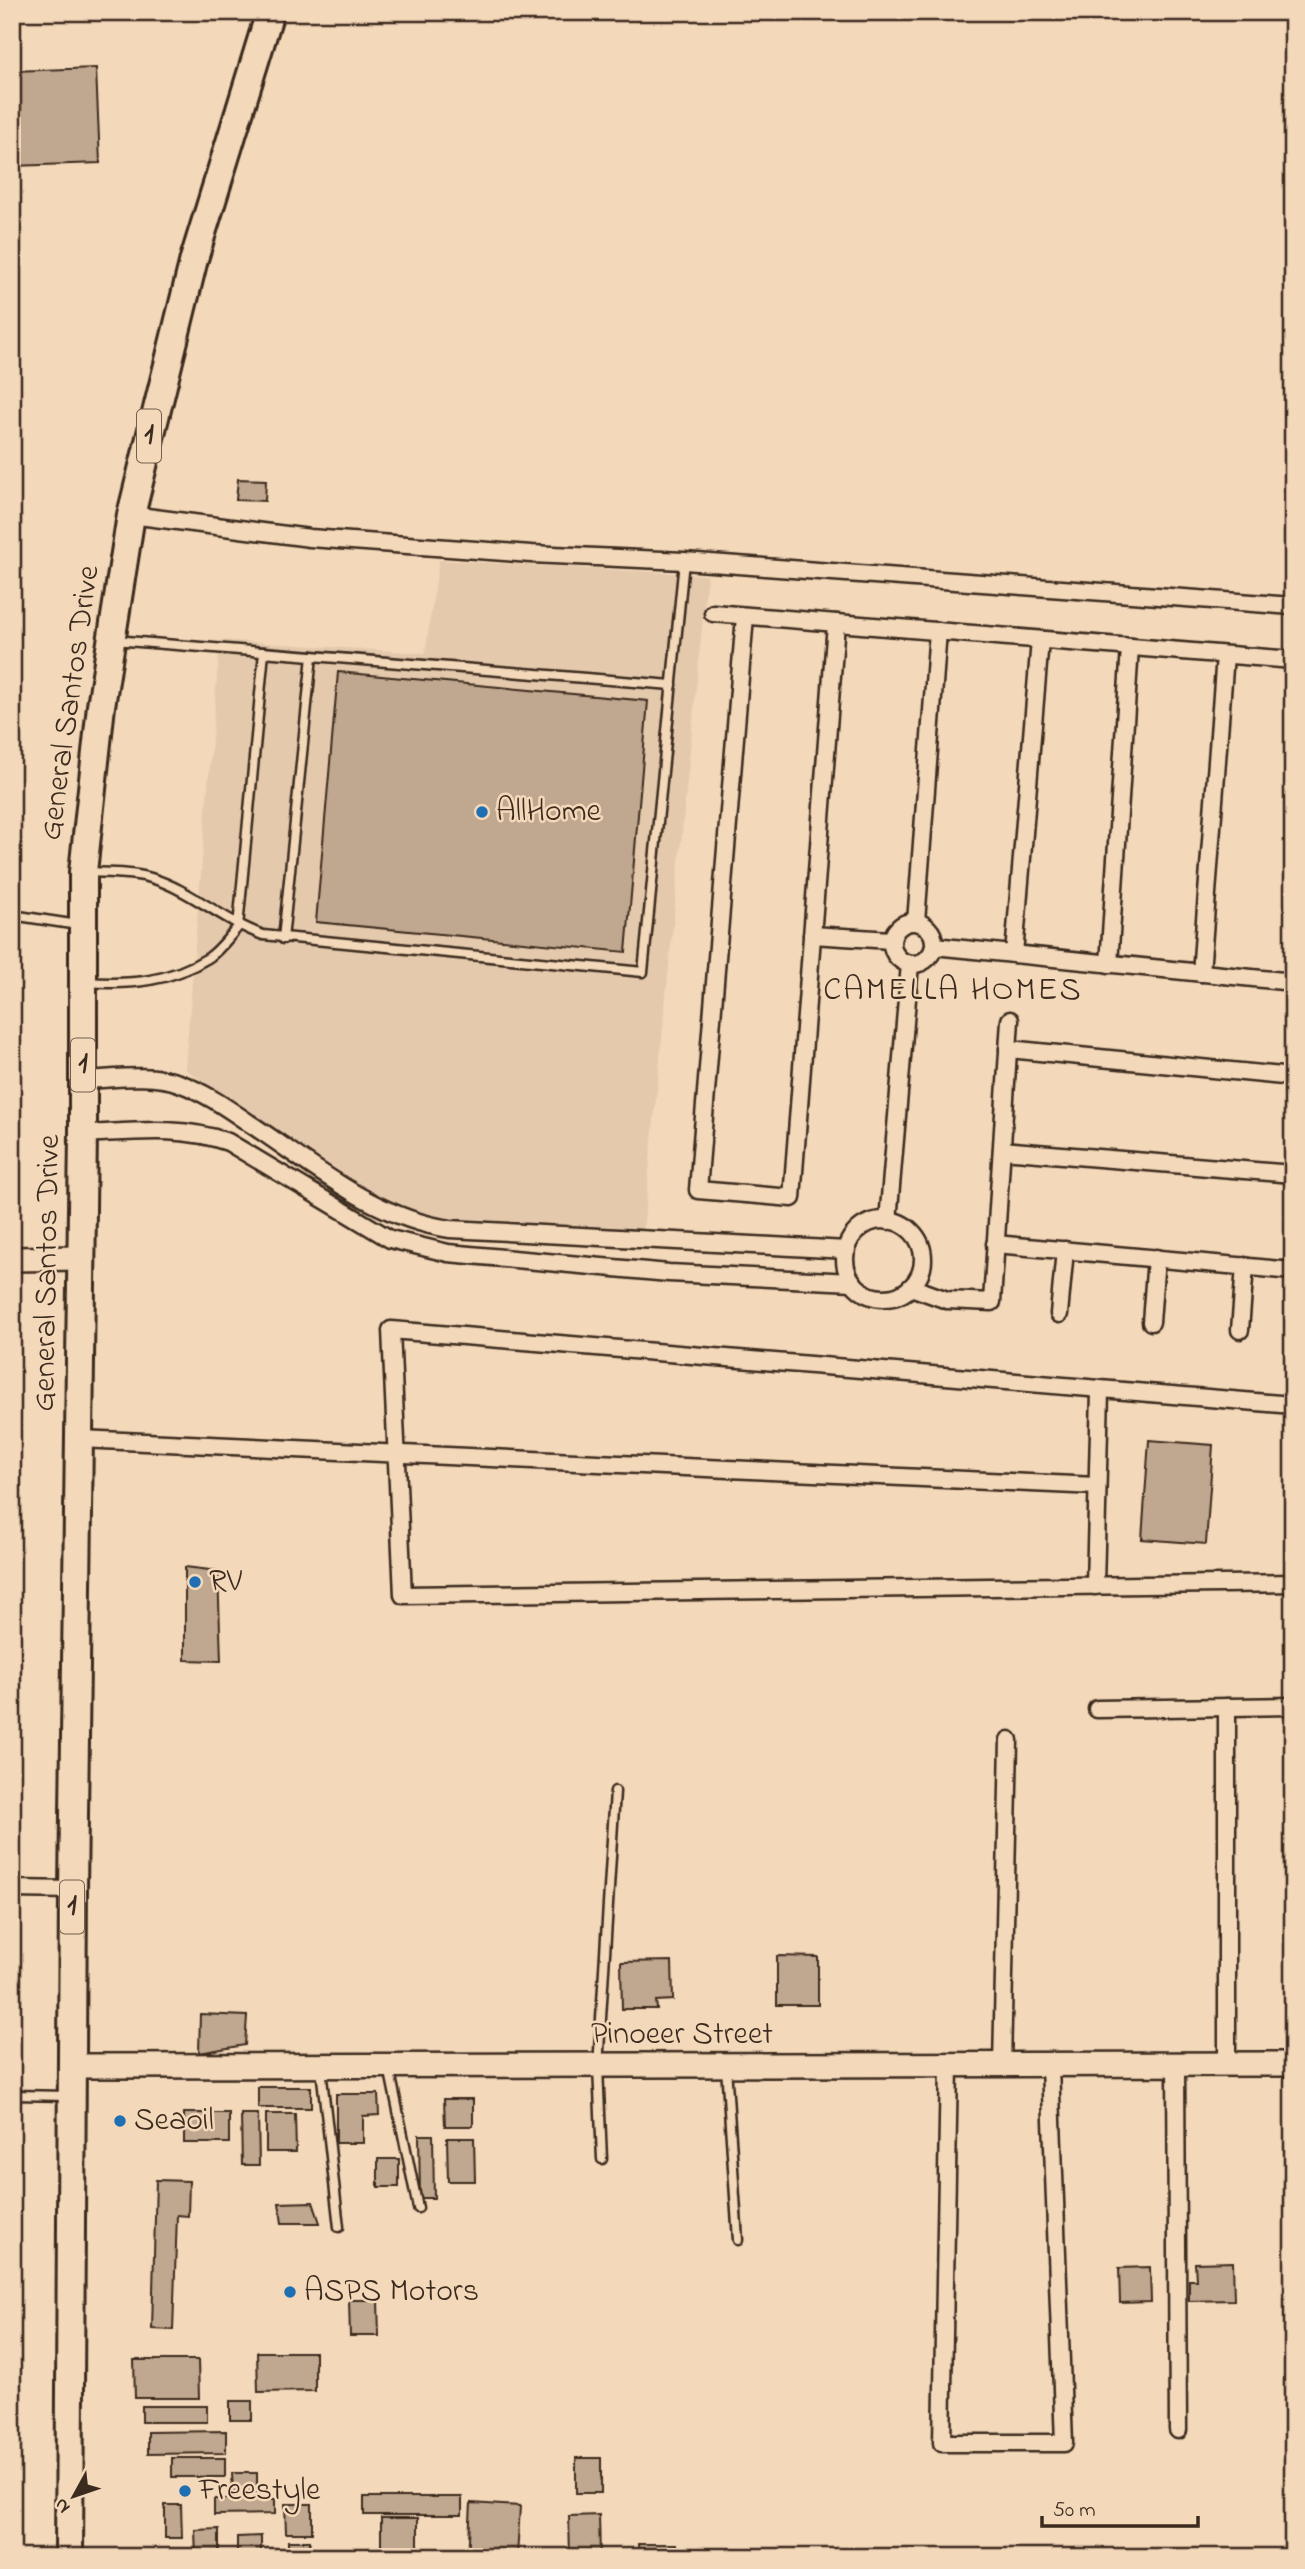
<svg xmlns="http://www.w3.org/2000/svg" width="1305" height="2569" font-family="'Indie Flower',sans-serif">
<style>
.built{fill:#e4c9ad}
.building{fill:#c0a78f;stroke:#3b2a1e;stroke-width:2}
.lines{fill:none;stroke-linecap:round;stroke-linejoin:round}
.service-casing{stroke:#3b2a1e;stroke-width:13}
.minor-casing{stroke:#3b2a1e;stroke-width:21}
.secondary-casing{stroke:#3b2a1e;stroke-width:28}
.trunk-casing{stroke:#3b2a1e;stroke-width:32}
.service{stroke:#f3d8ba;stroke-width:8}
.minor{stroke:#f3d8ba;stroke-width:16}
.secondary{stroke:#f3d8ba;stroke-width:23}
.trunk{stroke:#f3d8ba;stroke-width:26}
.poi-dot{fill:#1f6fb2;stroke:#f3d8ba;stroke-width:2.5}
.labels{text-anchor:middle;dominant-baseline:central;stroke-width:5;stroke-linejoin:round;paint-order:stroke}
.shield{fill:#f3d8ba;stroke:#725e4d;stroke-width:2}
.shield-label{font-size:30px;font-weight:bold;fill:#3b2a1e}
.street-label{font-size:32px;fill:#3b2a1e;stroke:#f3d8ba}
.poi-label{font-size:32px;fill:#3b2a1e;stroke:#f3d8ba;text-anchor:start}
.neighbourhood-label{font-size:33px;letter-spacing:2px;fill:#3b2a1e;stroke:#f3d8ba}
</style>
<rect width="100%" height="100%" fill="#f3d8ba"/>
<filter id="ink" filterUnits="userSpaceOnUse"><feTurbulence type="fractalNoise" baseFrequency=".0143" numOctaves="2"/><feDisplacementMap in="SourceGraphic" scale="14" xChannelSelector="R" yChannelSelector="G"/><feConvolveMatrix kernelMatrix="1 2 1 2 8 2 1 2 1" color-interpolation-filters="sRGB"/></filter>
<g filter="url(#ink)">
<path class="built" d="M439,560L707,575L643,1232L432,1220L407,1212L374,1194L185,1069L220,640L425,653Z"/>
<g class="building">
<path d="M96,68L100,163L12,166V71Z"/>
<path d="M238,479L266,480L265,501L236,500Z"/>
<path d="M338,672L648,701L626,952L316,922Z"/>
<path d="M1149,1440L1213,1445L1206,1544L1142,1539Z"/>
<path d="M185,1567L218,1571L221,1661L185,1660Z"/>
<path d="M777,1956L818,1957V2005H777Z"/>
<path d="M672,1961L673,2000L656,2001L657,2009H622L621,1962Z"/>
<path d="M200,2014L247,2016L245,2045L199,2053Z"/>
<rect x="258" y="2087" width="53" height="21"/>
<path d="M336,2094H378L379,2115L363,2116V2143H336Z"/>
<path d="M444,2099H473V2126H445Z"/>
<rect x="184" y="2113" width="45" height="30"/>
<path d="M241,2114H258L259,2165H242Z"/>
<path d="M266,2114H295L296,2152H266Z"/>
<path d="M419,2135H433L434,2198H420Z"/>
<path d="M447,2138H474L475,2181H448Z"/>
<rect x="378" y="2159" width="21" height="28"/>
<path d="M156,2180L189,2181L188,2216L177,2215L173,2330L152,2329Z"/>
<path d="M313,2202L320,2223H282L279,2203Z"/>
<path d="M1233,2262L1234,2300L1189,2301V2280H1196L1195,2263Z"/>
<path d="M1150,2267L1151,2302L1120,2303L1119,2268Z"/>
<path d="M349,2300H378L379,2336H350Z"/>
<path d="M257,2352H315V2391L258,2392Z"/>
<path d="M134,2360H198L199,2398H135Z"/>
<rect x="230" y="2401" width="22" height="19"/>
<rect x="142" y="2406" width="65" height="16"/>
<path d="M226,2431V2453L148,2454V2432Z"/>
<rect x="172" y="2458" width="53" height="19"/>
<rect x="576" y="2458" width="25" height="35"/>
<path d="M232,2473H257V2492H233Z"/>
<rect x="364" y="2497" width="98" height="18"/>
<path d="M214,2499H275V2514L214,2515Z"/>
<path d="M471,2503L520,2506L517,2557H468Z"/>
<path d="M285,2504H312V2533H286Z"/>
<path d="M165,2505H181L182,2538H165Z"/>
<path d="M599,2515L600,2556H570L569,2516Z"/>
<rect x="381" y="2518" width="37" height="39"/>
<path d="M219,2529V2557H196L195,2530Z"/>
<path d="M261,2536V2557H237V2537Z"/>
<rect x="288" y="2541" width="22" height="16"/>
<path d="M638,2544H676V2557H639Z"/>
</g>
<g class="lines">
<g class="service-casing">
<g id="service">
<path d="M114,640L672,685"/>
<path d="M86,872C106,873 132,872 151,878C191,890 223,921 263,935L643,972L684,561"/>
<path d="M12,915L78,925"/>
<path d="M283,939L312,656"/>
<path d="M87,982C131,985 169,982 208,958C219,951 229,937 238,927L264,652"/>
<path d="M389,2067L418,2208"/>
<path d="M726,2067L738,2240"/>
<path d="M321,2069L339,2227"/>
<path d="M12,2095L69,2096"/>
<path d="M602,2159L598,2067L615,1791"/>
</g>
</g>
<g class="minor-casing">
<g id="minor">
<path d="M131,515L310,538L531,554L684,561L1293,606"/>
<path d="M713,613L1293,660"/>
<path d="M745,616L698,1190L792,1198L836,623"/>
<circle cx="913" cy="943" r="21"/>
<path d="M916,922L938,631"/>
<path d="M812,935L891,940"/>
<path d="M934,946L1293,982"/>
<path d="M1014,954L1040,640"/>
<path d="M1109,964L1130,647"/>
<path d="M1201,973L1225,655"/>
<path d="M1008,1049L1293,1077"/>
<path d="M83,1080C114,1079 149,1073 179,1083C204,1092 227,1108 249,1123C312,1164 373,1218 450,1229L847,1250"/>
<path d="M83,1134C133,1132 180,1125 228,1142L390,1239L448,1253L669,1273L853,1282"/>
<path d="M1002,1150L1293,1174"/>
<circle cx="884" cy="1259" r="39"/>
<path d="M888,1221L910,964"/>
<path d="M995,1244L1293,1271"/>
<path d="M911,1287L947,1300L992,1302L1010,1020"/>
<path d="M1059,1314L1065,1250"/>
<path d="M1151,1322L1156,1258"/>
<path d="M1240,1330L1245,1266"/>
<path d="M1293,1405L391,1330L403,1595L1293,1583"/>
<path d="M80,1439L1097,1486"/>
<path d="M1095,1586L1100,1391"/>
<path d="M1097,1709L1293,1706"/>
<path d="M12,1889L73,1890"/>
<path d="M1227,2064V1707"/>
<path d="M1176,2065L1178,2430"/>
<path d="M949,2066L942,2443H1064L1050,2066"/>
<path d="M1002,2066L1009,1740"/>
</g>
</g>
<g class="secondary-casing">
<g id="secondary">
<path d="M12,1259L82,1258"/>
<path d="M72,2066L1293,2064"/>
</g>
</g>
<g class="trunk-casing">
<path id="trunk" d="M69,2557L73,1890L83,1134V872L101,706L131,515L194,259L270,12"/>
</g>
<use href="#service" class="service"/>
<use href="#minor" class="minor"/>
<use href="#secondary" class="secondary"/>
<use href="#trunk" class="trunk"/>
</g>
</g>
<g class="poi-dot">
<circle cx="482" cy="812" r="7"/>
<circle cx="195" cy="1582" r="7"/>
<circle cx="120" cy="2121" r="7"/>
<circle cx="290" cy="2292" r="7"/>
<circle cx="185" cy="2491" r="7"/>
</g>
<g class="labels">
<g class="shield">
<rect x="137" y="409.5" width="24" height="53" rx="5"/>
<rect x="71" y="1038.5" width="24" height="53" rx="5"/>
<rect x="60" y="1880.5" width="24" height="53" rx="5"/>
</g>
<g class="shield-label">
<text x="149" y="436">1</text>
<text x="83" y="1065">1</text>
<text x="72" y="1907">1</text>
</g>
<g class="street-label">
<text transform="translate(71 703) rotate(-82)">General Santos Drive</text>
<text transform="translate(48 1273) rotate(-89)">General Santos Drive</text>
<text x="682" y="2035">Pinoeer Street</text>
</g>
<g class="poi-label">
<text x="496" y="812">AllHome</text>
<text x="209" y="1582">RV</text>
<text x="134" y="2121">Seaoil</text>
<text x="304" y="2292">ASPS Motors</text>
<text x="199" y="2491">Freestyle</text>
</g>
<g class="neighbourhood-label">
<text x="953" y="991">CAMELLA HOMES</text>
</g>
</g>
<rect width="1305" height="2569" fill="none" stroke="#f3d8ba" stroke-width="42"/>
<rect x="21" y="21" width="1263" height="2527" fill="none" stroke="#3b2a1e" stroke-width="2.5" filter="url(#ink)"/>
<g transform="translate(74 2496) rotate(230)" stroke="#f3d8ba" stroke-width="5" paint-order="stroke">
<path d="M0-5L12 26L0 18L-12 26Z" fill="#3b2a1e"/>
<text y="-10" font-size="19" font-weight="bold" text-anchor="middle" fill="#3b2a1e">N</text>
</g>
<path d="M1042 2516v10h156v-10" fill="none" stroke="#3b2a1e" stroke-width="3.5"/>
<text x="1053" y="2516" font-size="21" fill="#3b2a1e" stroke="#f3d8ba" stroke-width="5" paint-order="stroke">50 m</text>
</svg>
